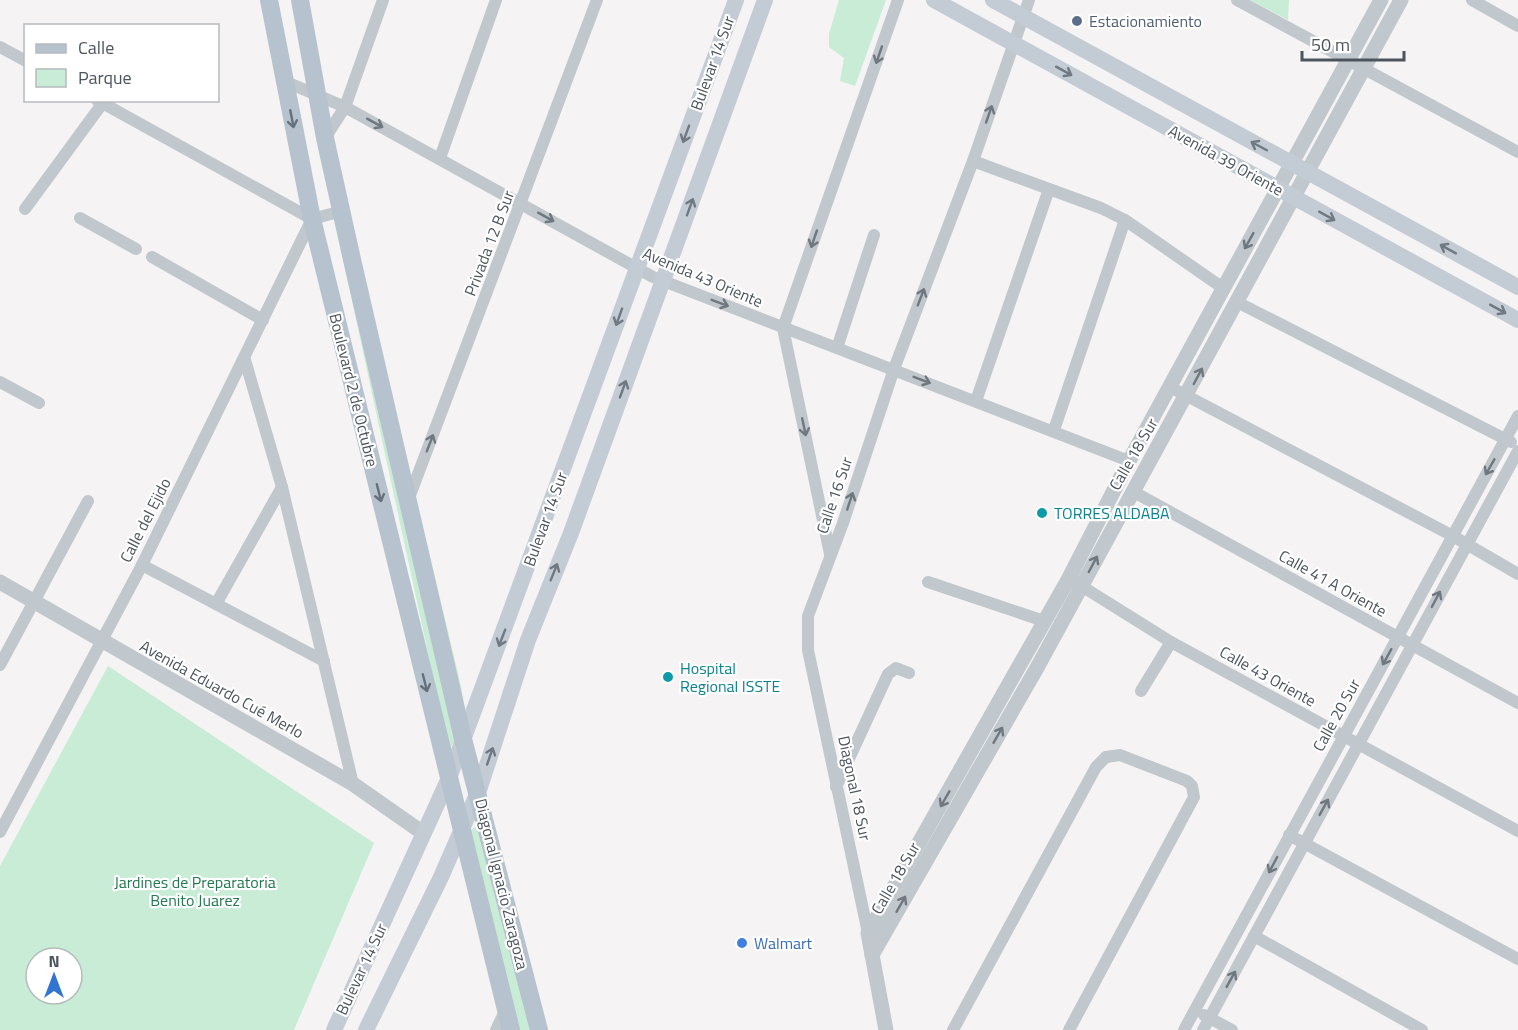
<svg xmlns="http://www.w3.org/2000/svg" width="1518" height="1030" font-family="'Titillium Web',sans-serif">
<style>
.green{fill:#c8ecd6;fill-rule:evenodd}
.lines{fill:none;stroke-linecap:round;stroke-linejoin:round}
.minor{stroke:#c0c7cd;stroke-width:12}
.tertiary{stroke:#c0c7cd;stroke-width:15}
.secondary{stroke:#c3cbd4;stroke-width:16}
.primary{stroke:#b6c2cd;stroke-width:18}
.oneway{stroke:#6f777f}
.oneway2{stroke:#707881}
.oneway3{stroke:#66707a}
.service-dot{fill:#5c6f8a;stroke:#fff;stroke-width:2}
.culture-dot{fill:#0f9aa8;stroke:#fff;stroke-width:2}
.shop-dot{fill:#3f7fe0;stroke:#fff;stroke-width:2}
.labels{text-anchor:middle;dominant-baseline:central;stroke-width:4.5;stroke-linejoin:round;paint-order:stroke}
.service-label{font-size:16px;fill:#4e5e75;stroke:#fff;text-anchor:start}
.street-label{font-size:16px;fill:#4c555e;stroke:#fff}
.culture-label{font-size:16px;fill:#0d838f;stroke:#fff;text-anchor:start}
.park-label{font-size:16px;fill:#237950;stroke:#fff}
.shop-label{font-size:16px;fill:#366cbe;stroke:#fff;text-anchor:start}
</style>
<rect width="100%" height="100%" fill="#f5f3f3"/>
<g class="green">
<path d="M839,0H886L855,86L840,81L844,58L829,47V34Z"/>
<path d="M1250,0H1289L1288,20Z"/>
<path d="M356,247L461,686L467,723L449,750L341,250Z"/>
<path d="M108,666L374,843L294,1030H0V866ZM36,958H72V994H36Z"/>
<path d="M481,823L531,1030H513L469,831Z"/>
</g>
<g class="lines">
<g class="minor">
<path d="M1237,0L1518,152"/>
<path d="M1472,0L1518,26"/>
<path d="M0,47L26,61"/>
<path d="M284,81L345,107L653,277L1129,461"/>
<path d="M97,100L312,219L342,211"/>
<path d="M325,138L345,107L383,0"/>
<path d="M440,158L496,0"/>
<path d="M973,161L1101,208L1125,220L1223,288"/>
<path d="M25,209L102,104"/>
<path d="M80,218L136,249"/>
<path d="M152,257L263,320"/>
<path d="M1237,302L1511,442"/>
<path d="M837,348L874,235"/>
<path d="M245,360L282,487L353,784"/>
<path d="M0,382L39,403"/>
<path d="M1170,387L1451,535L1518,574"/>
<path d="M976,401L1049,189"/>
<path d="M1054,430L1125,220"/>
<path d="M1132,491L1518,703"/>
<path d="M409,498L597,0"/>
<path d="M830,554L783,328L898,0"/>
<path d="M142,565L324,661"/>
<path d="M928,582L1044,621"/>
<path d="M1075,582L1171,642L1518,831"/>
<path d="M216,604L282,487"/>
<path d="M0,665L88,501"/>
<path d="M1141,691L1171,642"/>
<path d="M836,787L888,674L896,668L909,673"/>
<path d="M0,832L142,565L312,219"/>
<path d="M1289,835L1518,959"/>
<path d="M868,933L808,650V616L843,523L894,369L973,161L1029,0"/>
<path d="M1254,936L1422,1030"/>
<path d="M1204,1015L1232,1030"/>
<path d="M496,1030L506,1009"/>
<path d="M953,1030L1096,767L1106,757L1120,755L1187,781L1192,786L1194,797L1069,1030"/>
<path d="M1184,1030L1518,416"/>
<path d="M1203,1030L1518,451"/>
</g>
<g class="tertiary">
<path d="M0,582L353,784L423,833"/>
<path d="M872,955L1038,666L1401,0"/>
<path d="M886,1030L868,933L1069,578L1129,461L1381,0"/>
</g>
<g class="secondary">
<path d="M934,0L1518,320"/>
<path d="M993,0L1518,287"/>
<path d="M334,1030L449,778L736,0"/>
<path d="M366,1030L441,877L479,790L528,640L571,533L765,0"/>
</g>
<g class="primary">
<path d="M269,0L312,219L511,1030"/>
<path d="M300,0L325,138L353,264L463,739L539,1030"/>
</g>
</g>
<defs><path id="oneway-shaft" d="M-6 0H5M1.5-3L5.5 0L1.5 3" fill="none" stroke-width="1.6" stroke-linecap="round" stroke-linejoin="round" transform="scale(1.5)"/></defs>
<g class="oneway">
<use href="#oneway-shaft" transform="translate(879 55) rotate(109)"/>
<use href="#oneway-shaft" transform="translate(989 114) rotate(-71)"/>
<use href="#oneway-shaft" transform="translate(375 123) rotate(29)"/>
<use href="#oneway-shaft" transform="translate(546 217) rotate(29)"/>
<use href="#oneway-shaft" transform="translate(814 239) rotate(109)"/>
<use href="#oneway-shaft" transform="translate(1249 241) rotate(119)"/>
<use href="#oneway-shaft" transform="translate(921 297) rotate(-69)"/>
<use href="#oneway-shaft" transform="translate(720 303) rotate(21)"/>
<use href="#oneway-shaft" transform="translate(1198 376) rotate(-62)"/>
<use href="#oneway-shaft" transform="translate(922 380) rotate(21)"/>
<use href="#oneway-shaft" transform="translate(804 427) rotate(78)"/>
<use href="#oneway-shaft" transform="translate(430 443) rotate(-69)"/>
<use href="#oneway-shaft" transform="translate(1490 467) rotate(120)"/>
<use href="#oneway-shaft" transform="translate(850 501) rotate(-72)"/>
<use href="#oneway-shaft" transform="translate(1093 564) rotate(-62)"/>
<use href="#oneway-shaft" transform="translate(1436 599) rotate(-62)"/>
<use href="#oneway-shaft" transform="translate(1387 657) rotate(119)"/>
<use href="#oneway-shaft" transform="translate(998 735) rotate(-60)"/>
<use href="#oneway-shaft" transform="translate(945 799) rotate(120)"/>
<use href="#oneway-shaft" transform="translate(1324 807) rotate(-61)"/>
<use href="#oneway-shaft" transform="translate(1273 865) rotate(118)"/>
<use href="#oneway-shaft" transform="translate(901 904) rotate(-60)"/>
<use href="#oneway-shaft" transform="translate(1231 979) rotate(-61)"/>
</g>
<g class="oneway2">
<use href="#oneway-shaft" transform="translate(1064 71) rotate(29)"/>
<use href="#oneway-shaft" transform="translate(686 134) rotate(110)"/>
<use href="#oneway-shaft" transform="translate(1259 146) rotate(-152)"/>
<use href="#oneway-shaft" transform="translate(690 207) rotate(-70)"/>
<use href="#oneway-shaft" transform="translate(1327 216) rotate(29)"/>
<use href="#oneway-shaft" transform="translate(1448 249) rotate(-151)"/>
<use href="#oneway-shaft" transform="translate(1498 309) rotate(29)"/>
<use href="#oneway-shaft" transform="translate(619 317) rotate(110)"/>
<use href="#oneway-shaft" transform="translate(623 389) rotate(-70)"/>
<use href="#oneway-shaft" transform="translate(554 572) rotate(-68)"/>
<use href="#oneway-shaft" transform="translate(502 638) rotate(111)"/>
<use href="#oneway-shaft" transform="translate(490 756) rotate(-71)"/>
</g>
<g class="oneway3">
<use href="#oneway-shaft" transform="translate(292 119) rotate(79)"/>
<use href="#oneway-shaft" transform="translate(379 493) rotate(76)"/>
<use href="#oneway-shaft" transform="translate(425 683) rotate(76)"/>
</g>
<circle class="service-dot" cx="1077" cy="21" r="6"/>
<g class="culture-dot">
<circle cx="1042" cy="513" r="6"/>
<circle cx="668" cy="677" r="6"/>
</g>
<circle class="shop-dot" cx="742" cy="943" r="6"/>
<g class="labels">
<g class="service-label">
<text x="1089" y="21">Estacionamiento</text>
</g>
<g class="street-label">
<text transform="translate(712 63) rotate(-70)">Bulevar 14 Sur</text>
<text transform="translate(1226 160) rotate(29)">Avenida 39 Oriente</text>
<text transform="translate(489 243) rotate(-69)">Privada 12 B Sur</text>
<text transform="translate(703 277) rotate(23)">Avenida 43 Oriente</text>
<text transform="translate(354 390) rotate(76)">Boulevard 2 de Octubre</text>
<text transform="translate(1133 454) rotate(-60)">Calle 18 Sur</text>
<text transform="translate(834 495) rotate(-71)">Calle 16 Sur</text>
<text transform="translate(545 519) rotate(-70)">Bulevar 14 Sur</text>
<text transform="translate(145 520) rotate(-63)">Calle del Ejido</text>
<text transform="translate(1333 583) rotate(29)">Calle 41 A Oriente</text>
<text transform="translate(1268 676) rotate(29)">Calle 43 Oriente</text>
<text transform="translate(222 689) rotate(29)">Avenida Eduardo Cué Merlo</text>
<text transform="translate(1336 715) rotate(-61)">Calle 20 Sur</text>
<text transform="translate(855 788) rotate(78)">Diagonal 18 Sur</text>
<text transform="translate(895 878) rotate(-60)">Calle 18 Sur</text>
<text transform="translate(502 884) rotate(76)">Diagonal Ignacio Zaragoza</text>
<text transform="translate(361 969) rotate(-65)">Bulevar 14 Sur</text>
</g>
<g class="culture-label">
<text x="1054" y="513">TORRES ALDABA</text>
<text x="680" y="668">Hospital<tspan x="680" dy="18">Regional ISSTE</tspan></text>
</g>
<g class="park-label">
<text x="195" y="882">Jardines de Preparatoria<tspan x="195" dy="18">Benito Juarez</tspan></text>
</g>
<g class="shop-label">
<text x="754" y="943">Walmart</text>
</g>
</g>
<rect x="24" y="24" width="195" height="78" fill="#ffffff" stroke="#b7bbbf" stroke-width="1.5"/>
<rect x="36" y="44" width="30" height="9" fill="#b6c2cd" stroke="#b7bbbf" stroke-width="1.5"/>
<text x="78" y="54" font-size="18" fill="#4c555e">Calle</text>
<rect x="36" y="69" width="30" height="18" fill="#c8ecd6" stroke="#b7bbbf" stroke-width="1.5"/>
<text x="78" y="84" font-size="18" fill="#4c555e">Parque</text>
<g transform="translate(54 976)"><circle r="28" fill="#ffffff" stroke="#b7bbbf" stroke-width="1.5"/>
<path d="M0-4.5L10 22L0 15L-10 22Z" fill="#3174d1"/>
<text y="-9" font-size="16" font-weight="bold" text-anchor="middle" fill="#4c555e">N</text>
</g>
<path d="M1302 51v9h102v-9" fill="none" stroke="#4c555e" stroke-width="3"/>
<text x="1311" y="51" font-size="18" fill="#4c555e" stroke="#ffffff" stroke-width="4.5" paint-order="stroke">50 m</text>
</svg>
